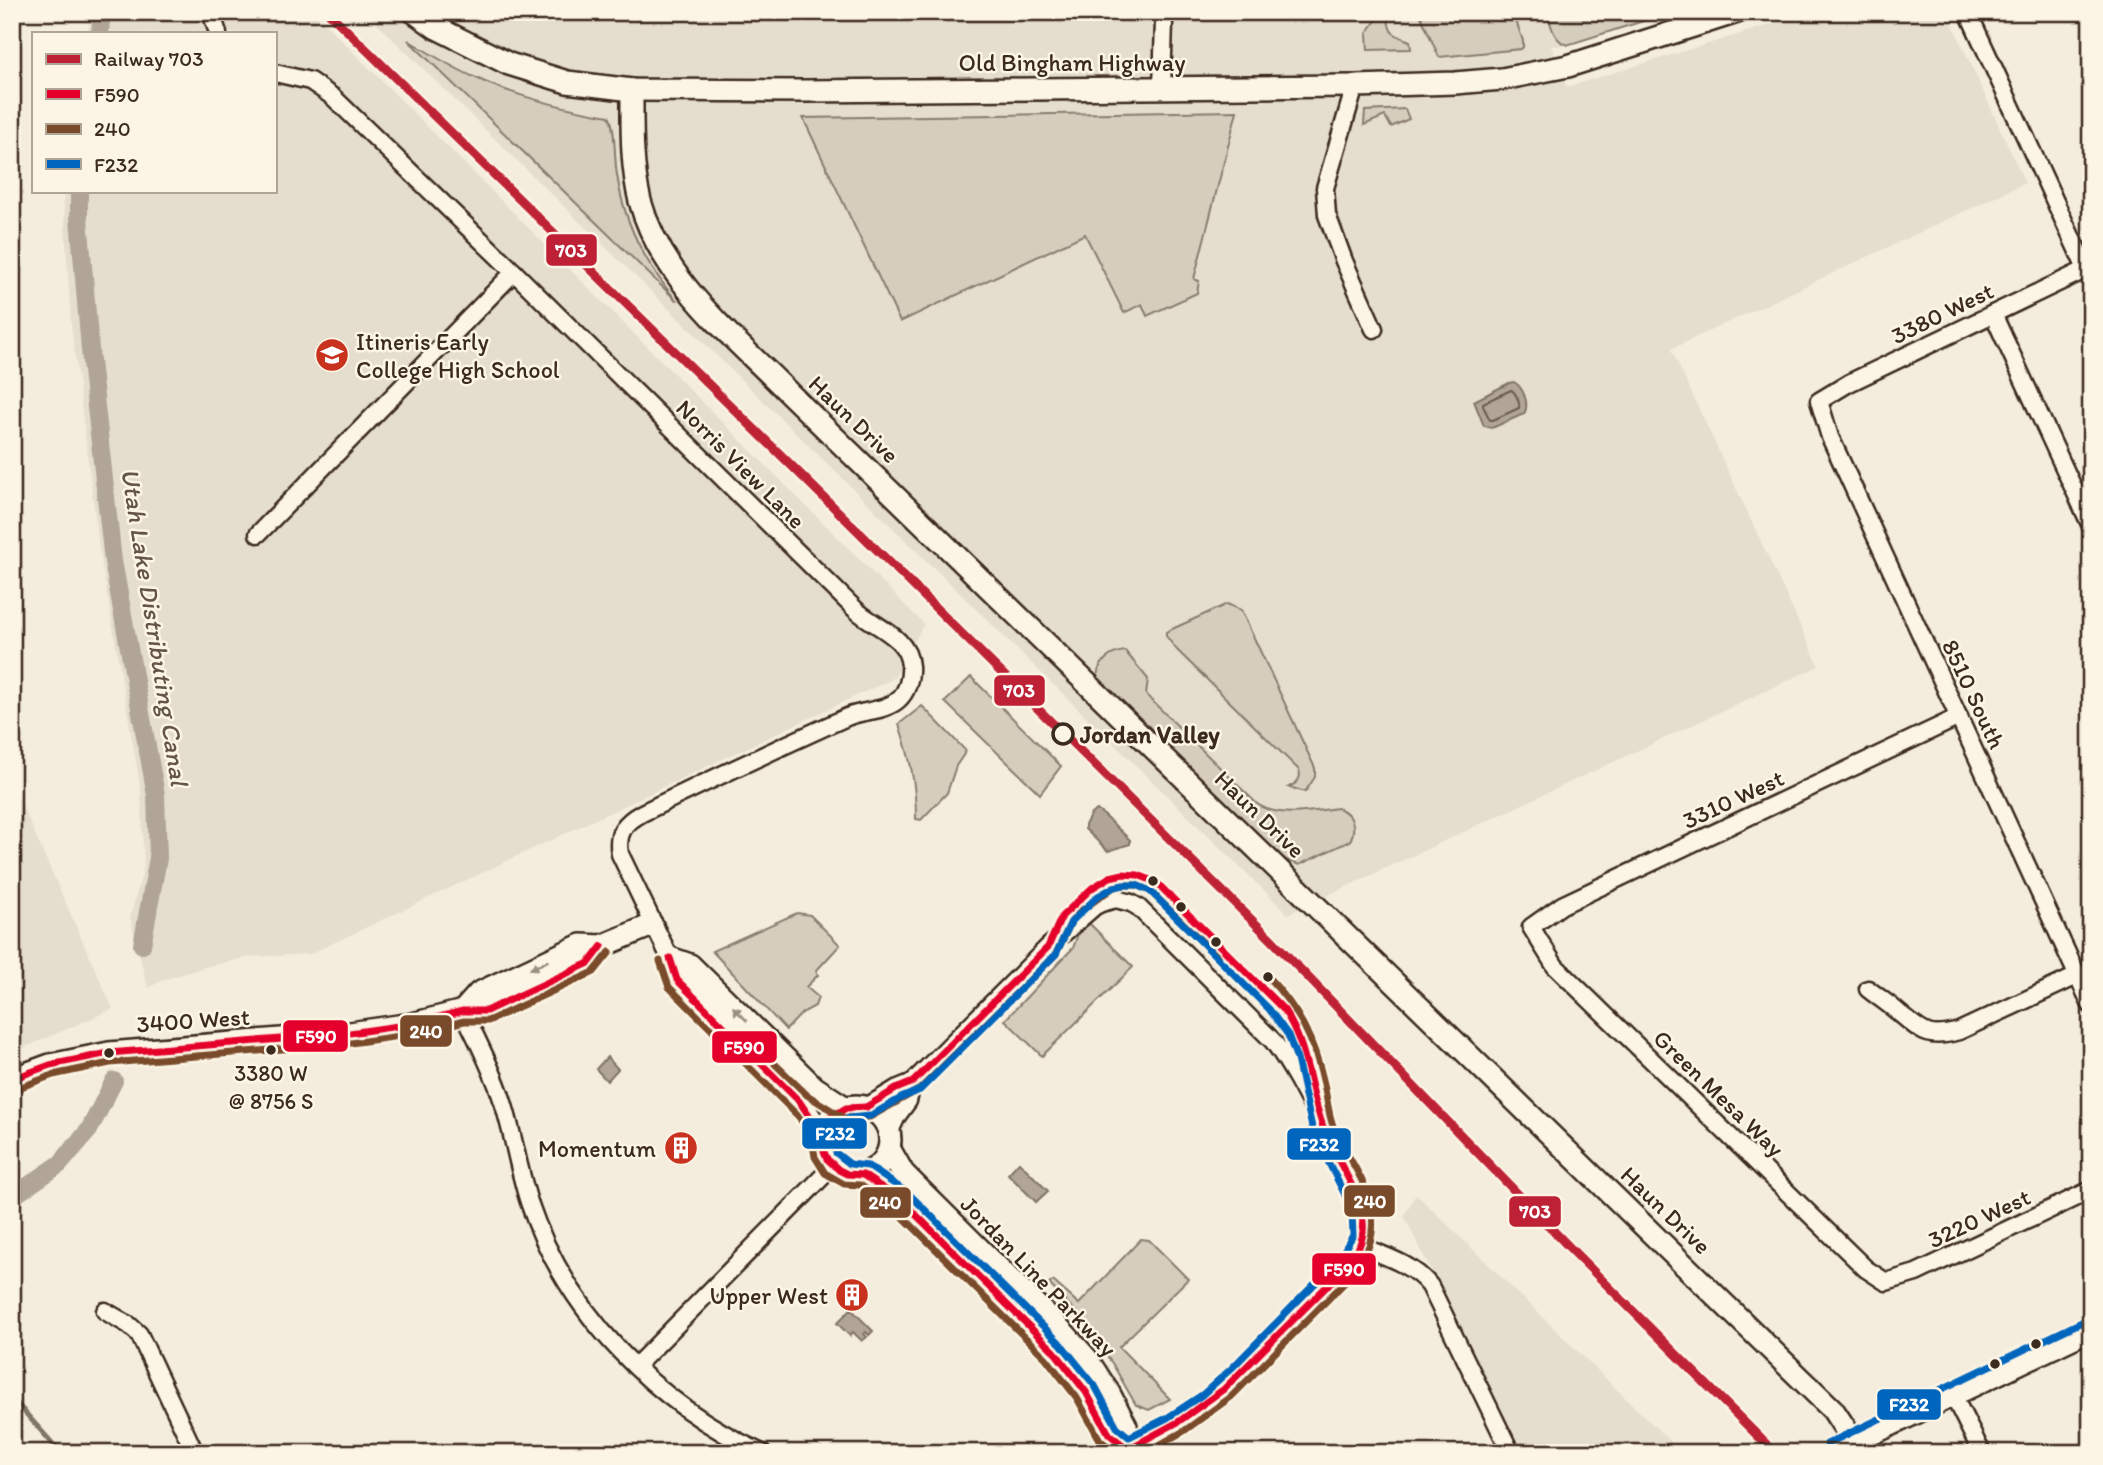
<svg xmlns="http://www.w3.org/2000/svg" width="2103" height="1465" font-family="Itim,sans-serif">
<style>
.built{fill:#e5ddce}
.green{fill:#d6cdbd;stroke:#887c6e;stroke-width:2}
.water{fill:#b0a596;stroke:#817466;stroke-width:2}
.lines{fill:none;stroke-linecap:round;stroke-linejoin:round}
.shore{stroke:#6a5b4e;stroke-width:2}
.stream{stroke:#817466;stroke-width:5}
.canal{stroke:#b0a596;stroke-width:18}
.minor-casing{stroke:#3b2a1e;stroke-width:21}
.tertiary-casing{stroke:#3b2a1e;stroke-width:26}
.minor{stroke:#fcf5e5;stroke-width:16}
.tertiary{stroke:#fcf5e5;stroke-width:21}
.bus-1-casing{stroke:#fcf5e5;stroke-width:12}
.bus-2-casing{stroke:#fcf5e5;stroke-width:12}
.bus-3-casing{stroke:#fcf5e5;stroke-width:12}
.bus-1{stroke:#e4002b;stroke-width:7}
.bus-2{stroke:#7a4b2a;stroke-width:7}
.bus-3{stroke:#0065bd;stroke-width:7}
.rail-1-casing{stroke:#fcf5e5;stroke-width:14}
.rail-1{stroke:#be2036;stroke-width:9}
.oneway{fill:#9c9082}
.stop-dot{fill:#fcf5e5;stroke:#3b2a1e;stroke-width:3.5}
.bus-dot{fill:#3b2a1e;stroke:#fcf5e5;stroke-width:2.5}
.labels{text-anchor:middle;dominant-baseline:central;stroke-width:5;stroke-linejoin:round;paint-order:stroke}
.bus-label{font-size:22px;fill:#3b2a1e;stroke:#fcf5e5}
.street-label{font-size:24px;fill:#3b2a1e;stroke:#fcf5e5}
.poi-label{font-size:24px;fill:#3b2a1e;stroke:#fcf5e5;text-anchor:end}
.stop-label{font-size:24px;font-weight:bold;fill:#3b2a1e;stroke:#fcf5e5;text-anchor:start}
.water-label{font-size:26px;font-style:italic;fill:#645548;stroke:#fcf5e5}
.line-badge{stroke:#fcf5e5;stroke-width:2.5}
.badge-label{font-size:19px;text-anchor:middle;font-weight:bold;fill:#fff}
</style>
<rect width="100%" height="100%" fill="#f4eddd"/>
<filter id="ink" filterUnits="userSpaceOnUse"><feTurbulence type="fractalNoise" baseFrequency=".0143" numOctaves="2"/><feDisplacementMap in="SourceGraphic" scale="14" xChannelSelector="R" yChannelSelector="G"/><feConvolveMatrix kernelMatrix="1 2 1 2 8 2 1 2 1" color-interpolation-filters="sRGB"/></filter>
<g filter="url(#ink)">
<g class="built">
<path d="M93,12H313L924,624L894,678L310,954L250,957L205,967L163,980L148,988L130,918L144,866L141,791L99,547L71,324L63,191H275V33H87Z"/>
<path d="M365,12H1672L1567,45L1551,46L1567,87L1812,12H1947L2025,183L1671,349L1819,666L1288,914Z"/>
<path d="M12,783L113,1009L12,1053Z"/>
<path d="M1416,1194L1682,1453H1522L1404,1216Z"/>
</g>
<g class="green">
<path d="M1382,12H1388C1388,34 1392,34 1410,41L1411,49L1368,50L1367,33Z"/>
<path d="M1419,12H1513L1523,41V47L1521,49L1439,57Z"/>
<path d="M1547,12H1672L1567,45C1553,40 1551,25 1547,12Z"/>
<path d="M408,40C429,53 451,67 474,77C516,97 563,108 609,116C616,128 614,159 617,175C624,224 645,264 677,301Z"/>
<path d="M1405,109L1409,119L1391,127L1385,116L1364,125L1365,111Z"/>
<path d="M1237,111L1194,279L1199,281L1197,293L1147,316L1142,304L1124,313L1085,234L900,322L803,118Z"/>
<path d="M1227,604L1241,610L1315,768V777L1305,792L1289,787C1297,783 1302,779 1299,770L1177,650L1166,636V632L1170,630Z"/>
<path d="M1125,651L1148,679L1146,695L1256,803C1276,819 1314,811 1338,808C1353,814 1357,827 1350,841L1299,865L1284,859L1097,678C1098,662 1109,653 1125,651Z"/>
<path d="M971,677L1061,766L1040,794L945,702Z"/>
<path d="M922,706L966,751L956,766L947,793L921,820L916,819C916,784 910,757 899,724Z"/>
<path d="M797,913L810,915L840,945L816,971L818,975L806,987L818,997L815,1006L802,1013L786,1030L712,951Z"/>
<path d="M1089,923L1133,967L1042,1056L1005,1020L1073,948L1078,934Z"/>
<path d="M1141,1239L1149,1240L1188,1279L1119,1347L1170,1399L1149,1410L1136,1405L1112,1363L1089,1333L1082,1318L1049,1284L1053,1281L1079,1304Z"/>
</g>
<g class="water">
<path d="M1514,382C1523,387 1530,404 1524,414L1492,428L1484,426L1474,401L1509,383Z"/>
<path d="M1097,810L1105,816L1130,840V844L1108,851L1085,829V825L1091,814Z"/>
<path d="M607,1057L618,1069L607,1081L596,1069Z"/>
<path d="M1019,1162L1048,1191L1036,1202L1008,1174Z"/>
<path d="M851,1309L873,1331L869,1335L866,1332L864,1334L867,1337L862,1341L853,1332L850,1336L837,1323Z"/>
</g>
<g class="lines">
<path class="shore" d="M1511,390C1516,392 1520,403 1519,408L1493,420H1490L1483,406V403Z"/>
<path class="stream" d="M12,1398L61,1453"/>
<g class="canal">
<path d="M100,33L102,12"/>
<path d="M79,191V218L91,361L113,561L156,795L158,858L142,945"/>
<path d="M12,1197L60,1164L89,1130L114,1081"/>
</g>
<g class="minor-casing">
<g id="minor">
<path d="M211,12L218,33"/>
<path d="M1161,12L1164,21L1162,88"/>
<path d="M1968,12L2086,269"/>
<path d="M275,73L310,81L333,97L514,272L856,610C876,628 908,636 910,666C911,678 907,692 898,700C884,712 863,710 847,717C778,748 710,780 642,813C624,823 616,833 620,854L670,958"/>
<path d="M1355,86L1325,188L1327,215L1344,261L1374,329"/>
<path d="M2091,267L1849,383L1819,401L1830,437L2091,1005"/>
<path d="M1993,314L2091,526"/>
<path d="M258,534L514,272"/>
<path d="M1959,717L1562,905L1531,927L1555,966L1866,1269L1886,1282L1916,1273L2091,1190"/>
<path d="M1868,989C1878,997 1889,1004 1899,1013C1923,1032 1927,1040 1959,1031L2077,976"/>
<path d="M463,1011C477,1040 492,1068 502,1099C513,1132 518,1168 529,1202C566,1313 657,1405 762,1453"/>
<path d="M866,1107L896,1089L913,1082L1048,947L1095,906L1101,903L1116,899L1131,903L1138,907L1273,1041C1296,1072 1312,1107 1330,1141C1343,1167 1363,1196 1364,1227C1364,1242 1356,1254 1347,1266L1224,1389C1192,1416 1158,1436 1120,1453"/>
<path d="M890,1131L897,1116L908,1101L913,1082"/>
<path d="M1360,1246C1385,1256 1414,1265 1430,1286L1511,1453"/>
<path d="M105,1311L129,1325L139,1334L195,1453"/>
<path d="M636,1366L833,1166"/>
<path d="M1953,1395L1982,1453"/>
</g>
</g>
<g class="tertiary-casing">
<g id="tertiary">
<path d="M414,12L435,27L509,64L567,82L632,90L804,91L1355,86L1455,83L1502,79L1568,66L1737,12"/>
<path d="M632,90C632,127 631,165 640,201C662,281 733,336 789,393L1833,1410L1854,1442"/>
<path d="M670,958L677,980L799,1101L822,1135"/>
<path d="M670,958L690,965L814,1087L846,1108"/>
<path d="M463,1011L479,993L581,945L602,946L652,925"/>
<path d="M12,1079L50,1065L109,1053L343,1034L412,1024L463,1011H486L589,963L602,946"/>
<circle cx="856" cy="1140" r="34"/>
<path d="M890,1150L903,1173L916,1186L1064,1333L1087,1359L1109,1393L1126,1426L1129,1453"/>
<path d="M863,1175L902,1201L1054,1351L1086,1392L1109,1434L1128,1449"/>
<path d="M1832,1453L2091,1329"/>
</g>
</g>
<use href="#minor" class="minor"/>
<use href="#tertiary" class="tertiary"/>
<g class="bus-1-casing">
<g id="bus-1">
<path d="M670,958L677,980L799,1101L822,1135"/>
<path d="M12,1079L50,1065L109,1053L343,1034L412,1024L463,1011H486L589,963L602,946"/>
<path d="M866,1107L896,1089L913,1082L1048,947L1062,916L1092,888L1110,877L1123,874L1138,875L1156,882L1284,1010C1309,1049 1308,1085 1323,1127C1334,1159 1359,1187 1363,1222C1365,1239 1357,1253 1347,1266L1224,1389L1178,1422L1128,1449"/>
<path d="M866,1107L846,1108L830,1118L822,1135L824,1152L827,1159L839,1170L847,1174L863,1175L902,1201L1054,1351L1086,1392L1109,1434L1128,1449L1129,1453"/>
</g>
</g>
<g class="bus-2-casing">
<g id="bus-2">
<path d="M660,961L669,987L799,1117L812,1138L815,1157L825,1173L844,1184L860,1185L895,1209L1046,1358L1077,1398L1100,1440L1116,1453"/>
<path d="M775,1064L807,1095L844,1118L870,1117L920,1089L1056,954L1071,922L1082,910L1114,887L1124,885H1136L1150,891L1217,956"/>
<path d="M16,1089L53,1075L110,1063L344,1044L414,1034L464,1021H488L594,972L610,952"/>
<path d="M1145,1453L1184,1431L1231,1397L1354,1273C1367,1255 1375,1237 1372,1214C1369,1182 1345,1155 1333,1126C1328,1112 1327,1098 1324,1084C1314,1039 1299,1010 1268,977"/>
</g>
</g>
<g class="bus-3-casing">
<g id="bus-3">
<path d="M1124,885H1136L1150,891L1269,1009L1288,1035L1297,1059L1313,1132L1344,1193L1352,1212L1353,1235L1339,1259L1233,1367L1202,1395L1167,1418L1129,1437L1117,1427L1095,1386L1061,1344L909,1194L868,1166L850,1164L836,1153L833,1137L838,1125L849,1118L870,1116L901,1098L920,1090L1056,954L1071,922L1098,896L1114,887Z"/>
<path d="M1827,1444L2086,1320"/>
</g>
</g>
<use href="#bus-1" class="bus-1"/>
<use href="#bus-2" class="bus-2"/>
<use href="#bus-3" class="bus-3"/>
<g class="rail-1-casing">
<path id="rail-1" d="M328,12L790,464L1270,938L1573,1251L1775,1453"/>
</g>
<use href="#rail-1" class="rail-1"/>
</g>
<defs><path id="oneway-solid" d="M-6-.8H1V-3.2L6.5 0L1 3.2V.8H-6Z" transform="scale(1.75)"/></defs>
<g class="oneway">
<use href="#oneway-solid" transform="translate(539 965) rotate(155)"/>
<use href="#oneway-solid" transform="translate(740 1014) rotate(-136)"/>
</g>
</g>
<defs>
<g id="school-disc" transform="scale(1.75)"><circle r="9.5" fill="#c8321e" stroke="#fcf5e5"/><path d="M0-5L7-2L0 1L-7-2ZM-4 1L0 2.5L4 1V4Q0 6-4 4Z" fill="#fff"/></g>
<g id="building-disc" transform="scale(1.75)"><circle r="9.5" fill="#c8321e" stroke="#fcf5e5"/><path d="M-4-6H4V6H1V3H-1V6H-4ZM-2.5-4.3h1.7v1.8h-1.7ZM.8-4.3h1.7v1.8H.8ZM-2.5-1h1.7V.8h-1.7ZM.8-1h1.7V.8H.8Z" fill="#fff"/></g>
</defs>
<g fill-rule="evenodd">
<use href="#school-disc" x="332" y="355"/>
<use href="#building-disc" x="681" y="1148"/>
<use href="#building-disc" x="852" y="1295"/>
</g>
<circle class="stop-dot" cx="1063" cy="734" r="10"/>
<g class="bus-dot">
<circle cx="1153" cy="881" r="6"/>
<circle cx="1181" cy="907" r="6"/>
<circle cx="1216" cy="942" r="6"/>
<circle cx="1268" cy="977" r="6"/>
<circle cx="271" cy="1050" r="6"/>
<circle cx="109" cy="1053" r="6"/>
<circle cx="2036" cy="1344" r="6"/>
<circle cx="1995" cy="1364" r="6"/>
</g>
<g class="labels">
<g class="bus-label">
<text x="271" y="1073">3380 W<tspan x="271" dy="28">@ 8756 S</tspan></text>
</g>
<g class="street-label">
<text x="1072" y="62">Old Bingham Highway</text>
<text transform="translate(1942 313) rotate(-26)">3380 West</text>
<text transform="translate(854 419) rotate(44)">Haun Drive</text>
<text transform="translate(741 464) rotate(45)">Norris View Lane</text>
<text transform="translate(1974 694) rotate(65)">8510 South</text>
<text transform="translate(1733 799) rotate(-25)">3310 West</text>
<text transform="translate(1260 814) rotate(44)">Haun Drive</text>
<text transform="translate(193 1020) rotate(-4)">3400 West</text>
<text transform="translate(1719 1093) rotate(44)">Green Mesa Way</text>
<text transform="translate(1666 1210) rotate(44)">Haun Drive</text>
<text transform="translate(1979 1218) rotate(-25)">3220 West</text>
<text transform="translate(1039 1276) rotate(46)">Jordan Line Parkway</text>
</g>
<g class="poi-label">
<text x="356" y="341" text-anchor="start">Itineris Early<tspan x="356" dy="28">College High School</tspan></text>
<text x="656" y="1148">Momentum</text>
<text x="828" y="1295">Upper West</text>
</g>
<g class="stop-label">
<text x="1080" y="734">Jordan Valley</text>
</g>
<g class="water-label">
<text transform="translate(155 627) rotate(81)">Utah Lake Distributing Canal</text>
</g>
</g>
<g class="line-badge">
<rect x="545" y="233" width="53" height="34" rx="7" fill="#be2036"/>
<rect x="993" y="674" width="53" height="33" rx="7" fill="#be2036"/>
<rect x="399" y="1014" width="54" height="34" rx="7" fill="#7a4b2a"/>
<rect x="282" y="1019" width="67" height="34" rx="7" fill="#e4002b"/>
<rect x="711" y="1030" width="67" height="34" rx="7" fill="#e4002b"/>
<rect x="801" y="1117" width="67" height="33" rx="7" fill="#0065bd"/>
<rect x="1286" y="1127" width="66" height="34" rx="7" fill="#0065bd"/>
<rect x="1343" y="1184" width="53" height="34" rx="7" fill="#7a4b2a"/>
<rect x="859" y="1186" width="53" height="33" rx="7" fill="#7a4b2a"/>
<rect x="1508" y="1195" width="54" height="33" rx="7" fill="#be2036"/>
<rect x="1311" y="1252" width="66" height="34" rx="7" fill="#e4002b"/>
<rect x="1876" y="1388" width="66" height="33" rx="7" fill="#0065bd"/>
</g>
<g class="badge-label">
<text x="571" y="257">703</text>
<text x="1019" y="697">703</text>
<text x="426" y="1038">240</text>
<text x="316" y="1043">F590</text>
<text x="744" y="1054">F590</text>
<text x="835" y="1140">F232</text>
<text x="1319" y="1151">F232</text>
<text x="1370" y="1208">240</text>
<text x="885" y="1209">240</text>
<text x="1535" y="1218">703</text>
<text x="1344" y="1276">F590</text>
<text x="1909" y="1411">F232</text>
</g>
<rect width="2103" height="1465" fill="none" stroke="#fcf5e5" stroke-width="42"/>
<rect x="21" y="21" width="2061" height="1423" fill="none" stroke="#3b2a1e" stroke-width="2.5" filter="url(#ink)"/>
<rect x="32" y="32" width="245" height="161" fill="#fcf5e5" stroke="#afa495" stroke-width="2"/>
<rect x="46" y="54" width="35" height="10" fill="#be2036" stroke="#afa495" stroke-width="2"/>
<text x="94" y="66" font-size="21" fill="#3b2a1e">Railway 703</text>
<rect x="46" y="89" width="35" height="10" fill="#e4002b" stroke="#afa495" stroke-width="2"/>
<text x="94" y="102" font-size="21" fill="#3b2a1e">F590</text>
<rect x="46" y="124" width="35" height="10" fill="#7a4b2a" stroke="#afa495" stroke-width="2"/>
<text x="94" y="136" font-size="21" fill="#3b2a1e">240</text>
<rect x="46" y="159" width="35" height="10" fill="#0065bd" stroke="#afa495" stroke-width="2"/>
<text x="94" y="172" font-size="21" fill="#3b2a1e">F232</text>
</svg>
